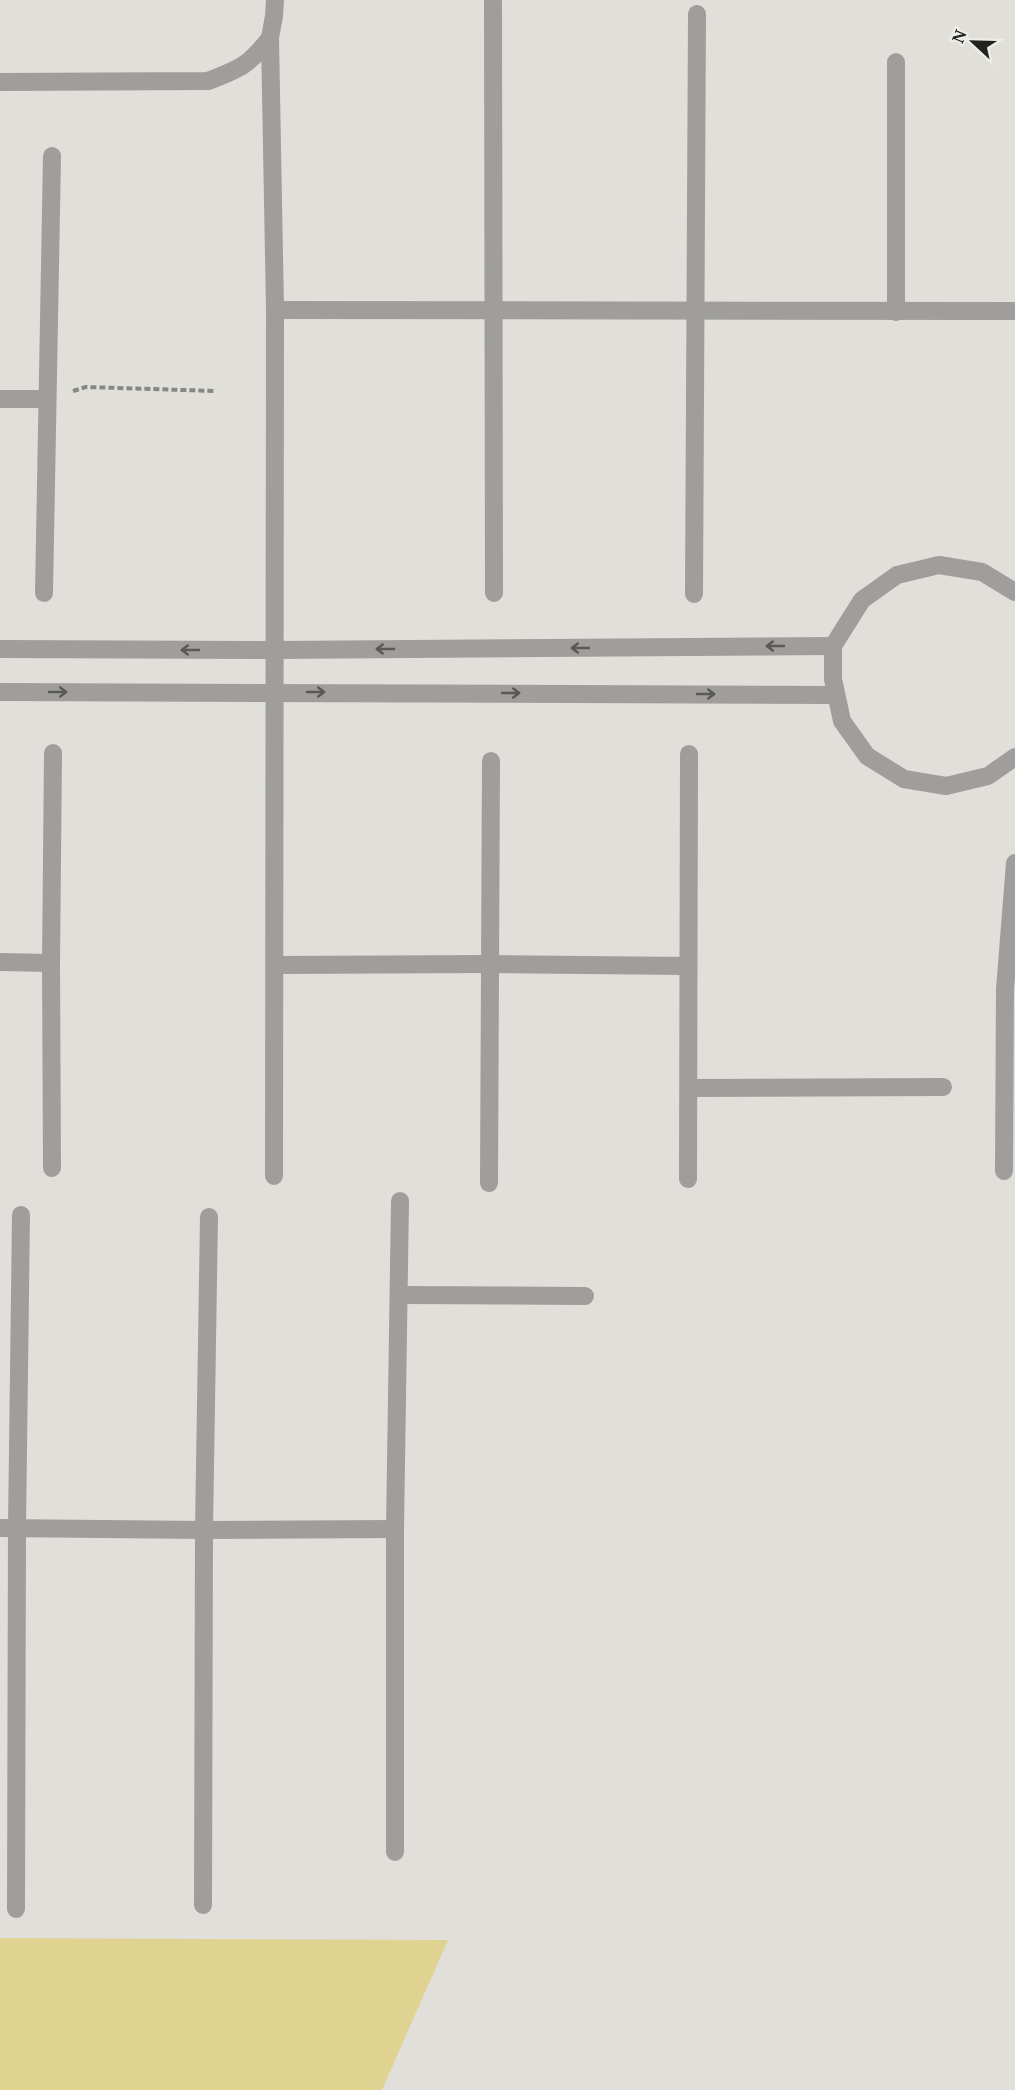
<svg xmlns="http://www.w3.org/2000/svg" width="1015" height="2090" font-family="'Noto Serif',serif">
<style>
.green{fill:#e0d391}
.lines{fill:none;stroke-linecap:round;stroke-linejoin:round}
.path{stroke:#878783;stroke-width:4;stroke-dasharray:6 3;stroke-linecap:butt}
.lane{stroke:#9f9e9c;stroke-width:18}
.street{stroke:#9f9e9c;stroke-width:18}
.oneway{stroke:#5a5957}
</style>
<rect width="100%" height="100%" fill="#e0dfda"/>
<path class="green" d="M0,1938L448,1940L382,2090H0Z"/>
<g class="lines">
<path class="path" d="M73,391L86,387L216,391"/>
<path class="lane" d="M1004,1171L1005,989L1015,863"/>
<g class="street">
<path d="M493,2L494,593"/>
<path d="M0,82L208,81C240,69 249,65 270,38"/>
<path d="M275,310L1015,311"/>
<path d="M896,312V62"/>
<path d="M0,399H46"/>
<path d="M1015,592L982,572L939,565L897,575L862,600L833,646V679L842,721L867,756L904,779L946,786L988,776L1015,757"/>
<path d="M44,593L52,156"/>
<path d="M694,594L697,14"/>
<path d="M0,649L276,650L833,646"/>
<path d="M0,692L836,695"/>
<path d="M0,962L51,963"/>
<path d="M275,965L491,964L688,966"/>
<path d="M689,1088L943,1087"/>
<path d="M52,1168L51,963L53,753"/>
<path d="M274,1176L275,310L270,38L274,16L275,0"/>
<path d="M688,1179L689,754"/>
<path d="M489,1183L491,761"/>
<path d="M400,1295L585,1296"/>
<path d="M0,1528L204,1530L395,1529"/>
<path d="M395,1852V1529L400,1201"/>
<path d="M203,1905L204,1530L209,1217"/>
<path d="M16,1909L17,1528L21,1215"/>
</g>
</g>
<defs><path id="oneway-shaft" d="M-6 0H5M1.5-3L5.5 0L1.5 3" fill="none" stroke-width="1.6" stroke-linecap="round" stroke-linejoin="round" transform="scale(1.5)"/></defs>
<g class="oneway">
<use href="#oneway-shaft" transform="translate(775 646) rotate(180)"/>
<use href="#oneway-shaft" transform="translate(580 648) rotate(180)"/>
<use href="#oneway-shaft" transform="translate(385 649) rotate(180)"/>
<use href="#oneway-shaft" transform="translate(190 650) rotate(-180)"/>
<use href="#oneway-shaft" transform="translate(58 692)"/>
<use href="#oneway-shaft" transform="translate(316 692)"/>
<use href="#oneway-shaft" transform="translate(511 693)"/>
<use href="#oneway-shaft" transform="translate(706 694)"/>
</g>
<g transform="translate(973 42) rotate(292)" stroke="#edece7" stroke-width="4.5" paint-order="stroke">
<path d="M0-4.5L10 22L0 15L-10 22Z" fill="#21211f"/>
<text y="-9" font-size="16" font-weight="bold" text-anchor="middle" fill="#21211f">N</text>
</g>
</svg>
